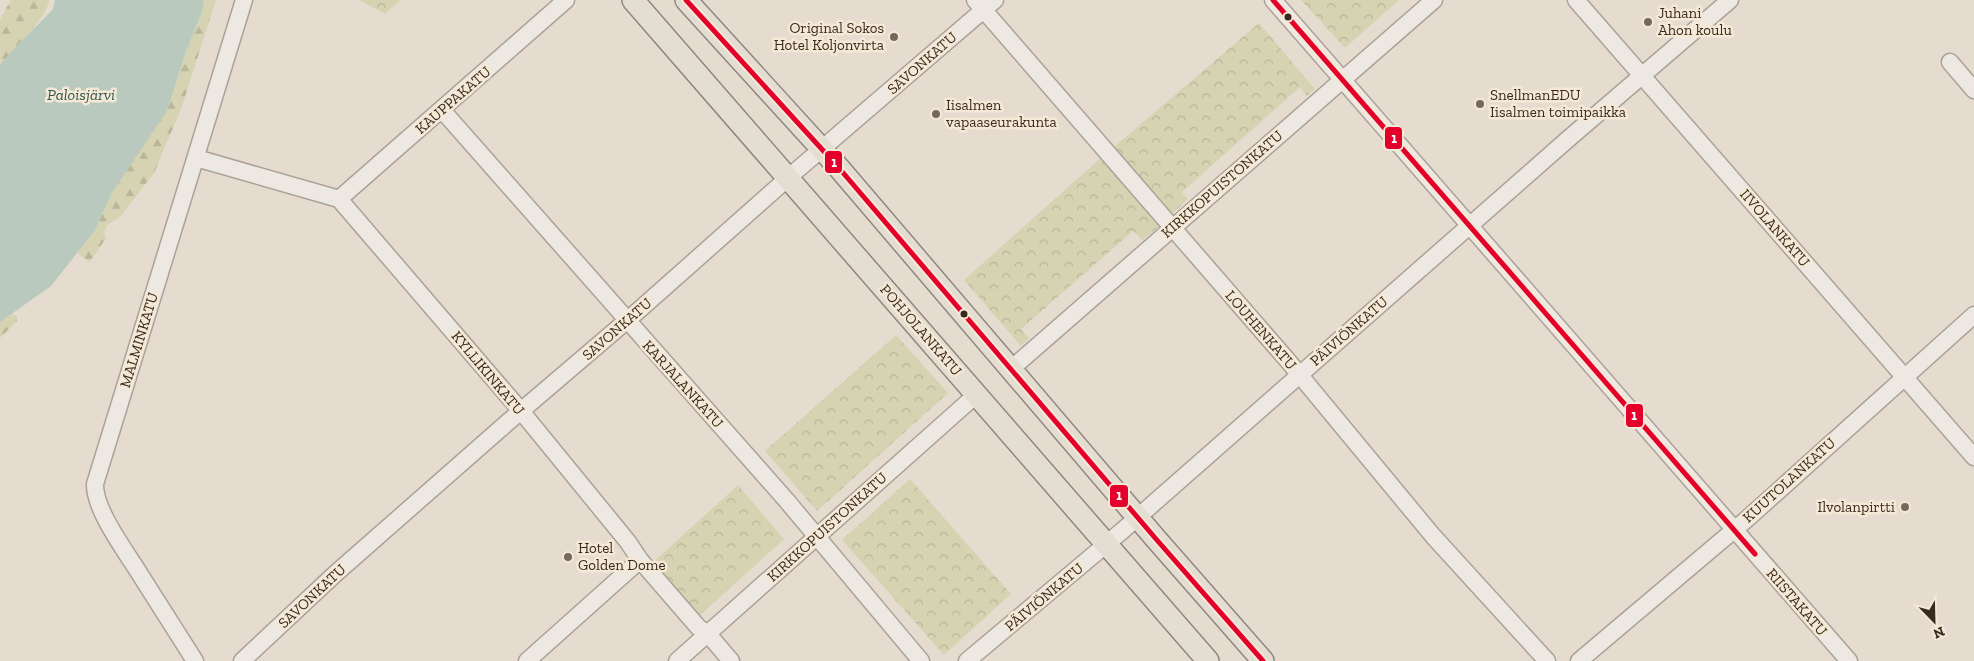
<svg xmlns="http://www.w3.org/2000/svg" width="1974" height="661" font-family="'Zilla Slab',serif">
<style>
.forest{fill:url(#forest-firs)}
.park{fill:url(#park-crowns)}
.water{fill:#bac9be}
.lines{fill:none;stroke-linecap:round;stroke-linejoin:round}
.minor-casing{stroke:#aaa298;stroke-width:19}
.major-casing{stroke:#90877f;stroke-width:24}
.minor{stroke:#ede8e1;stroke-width:16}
.major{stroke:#e4ddd2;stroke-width:21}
.bus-1-casing{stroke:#f5e9d6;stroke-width:9}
.bus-1{stroke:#e4002b;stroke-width:5}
.bus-dot{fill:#392a20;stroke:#f5e9d6;stroke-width:2}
.poi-dot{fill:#75685d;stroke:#f5e9d6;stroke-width:2}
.labels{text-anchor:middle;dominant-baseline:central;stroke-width:5;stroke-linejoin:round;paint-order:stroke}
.poi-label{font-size:15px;fill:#392a20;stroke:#f5e9d6;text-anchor:start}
.street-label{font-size:15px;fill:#392a20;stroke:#f5e9d6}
.water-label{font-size:16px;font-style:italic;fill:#305852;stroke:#f5e9d6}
.line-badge{stroke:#f5e9d6;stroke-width:2}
.badge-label{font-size:14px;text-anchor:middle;font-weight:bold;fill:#fff}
</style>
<defs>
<pattern id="forest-firs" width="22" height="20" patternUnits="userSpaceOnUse" patternTransform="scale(1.25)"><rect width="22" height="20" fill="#d6d3b2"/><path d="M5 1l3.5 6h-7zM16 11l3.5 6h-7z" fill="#b8b599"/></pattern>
<pattern id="park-crowns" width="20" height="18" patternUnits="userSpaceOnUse" patternTransform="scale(1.25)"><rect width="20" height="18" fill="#d6d3b2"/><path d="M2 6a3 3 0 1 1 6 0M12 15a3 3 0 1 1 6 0" fill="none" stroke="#b8b599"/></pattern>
</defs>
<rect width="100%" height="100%" fill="#e5dccf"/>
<g class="forest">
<path d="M11,0H50C41,26 16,44 0,66V19Z"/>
<path d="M204,0H216L181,109L154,173L120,217L107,225L104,232L106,238L90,262L77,253L95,230L112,193L167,110L185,54L202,12Z"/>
<path d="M12,314L17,316V321L0,338V322Z"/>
</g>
<g class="park">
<path d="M359,0H401L385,14Z"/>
<path d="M1301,0H1399L1345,48Z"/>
<path d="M1259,23L1315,89L1307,96L1300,87L1182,192L1188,199L1171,215L1114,147Z"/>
<path d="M1103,156L1161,225L1142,240L1133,231L1021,329L1029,338L1021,346L964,280Z"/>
<path d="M896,335L948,393L817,511L765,451Z"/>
<path d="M910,479L1011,594L944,655L842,540Z"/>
<path d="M738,485L784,539L698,617L651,564Z"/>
</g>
<path class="water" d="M55,0H204L202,12L185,54L167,111L112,193L95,230L51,286L0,322V65L9,54L53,9Z"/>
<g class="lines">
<g class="minor-casing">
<g id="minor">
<path d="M975,0L1289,362L1433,536L1547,661"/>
<path d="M1273,0L1849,661"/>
<path d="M1576,0L1974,457"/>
<path d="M1950,62L1974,90"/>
<path d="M442,110L787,501L921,661"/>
<path d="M196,158L339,199L521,411L628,542L640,560L698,627L708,634L731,661"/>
<path d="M339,199L566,0"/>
<path d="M1011,369L1434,0"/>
<path d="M195,661C177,633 159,604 141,576C127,553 94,510 95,484L244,0"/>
<path d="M242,661L335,574L508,422L638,311L789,177L995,0"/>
<path d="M527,661L640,560"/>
<path d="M677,661L977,394"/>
<path d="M967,661L1122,531L1567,140L1730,0"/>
<path d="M1579,661L1747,519L1974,315"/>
</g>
</g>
<g class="major-casing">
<g id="major">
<path d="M633,0L1208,661"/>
<path d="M686,0L839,168L1156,539L1263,661"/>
</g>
</g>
<use href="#minor" class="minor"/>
<use href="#major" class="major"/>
<g class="bus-1-casing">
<g id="bus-1">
<path d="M686,0L839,168L1156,539L1263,661"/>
<path d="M1273,0L1755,554"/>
</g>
</g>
<use href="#bus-1" class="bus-1"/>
</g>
<g class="bus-dot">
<circle cx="1288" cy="17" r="4.5"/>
<circle cx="964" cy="314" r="4.5"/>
</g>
<g class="poi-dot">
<circle cx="1648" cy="22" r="5"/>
<circle cx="894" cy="37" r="5"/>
<circle cx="1480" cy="104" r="5"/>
<circle cx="936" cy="114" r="5"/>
<circle cx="1905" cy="507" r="5"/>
<circle cx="568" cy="557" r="5"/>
</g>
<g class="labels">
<g class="poi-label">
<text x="1658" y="13">Juhani<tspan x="1658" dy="17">Ahon koulu</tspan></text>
<text x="884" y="28" text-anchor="end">Original Sokos<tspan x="884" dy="17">Hotel Koljonvirta</tspan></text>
<text x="1490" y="95">SnellmanEDU<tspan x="1490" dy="17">Iisalmen toimipaikka</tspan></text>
<text x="946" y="105">Iisalmen<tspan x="946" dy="17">vapaaseurakunta</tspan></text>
<text x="1895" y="507" text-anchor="end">Ilvolanpirtti</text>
<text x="578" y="548">Hotel<tspan x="578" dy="17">Golden Dome</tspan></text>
</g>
<g class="street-label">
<text transform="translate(922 63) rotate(-41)">SAVONKATU</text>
<text transform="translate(453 100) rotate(-41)">KAUPPAKATU</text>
<text transform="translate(1222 184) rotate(-41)">KIRKKOPUISTONKATU</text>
<text transform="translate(1775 228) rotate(49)">IIVOLANKATU</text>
<text transform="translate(617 329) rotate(-41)">SAVONKATU</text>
<text transform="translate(921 330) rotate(49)">POHJOLANKATU</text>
<text transform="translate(1261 330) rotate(49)">LOUHENKATU</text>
<text transform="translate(1349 331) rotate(-41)">PÄIVIÖNKATU</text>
<text transform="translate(139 340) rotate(-73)">MALMINKATU</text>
<text transform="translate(488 373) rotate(50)">KYLLIKINKATU</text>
<text transform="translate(683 384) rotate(48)">KARJALANKATU</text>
<text transform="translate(1789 480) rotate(-42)">KUUTOLANKATU</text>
<text transform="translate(827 527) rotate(-42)">KIRKKOPUISTONKATU</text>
<text transform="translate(312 596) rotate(-43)">SAVONKATU</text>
<text transform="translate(1044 597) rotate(-40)">PÄIVIÖNKATU</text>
<text transform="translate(1797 602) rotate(49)">RIISTAKATU</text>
</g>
<g class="water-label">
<text x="81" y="94">Paloisjärvi</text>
</g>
</g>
<g class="line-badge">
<rect x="1384" y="126" width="19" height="24" rx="5" fill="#e4002b"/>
<rect x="824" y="150" width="19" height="24" rx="5" fill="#e4002b"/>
<rect x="1625" y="403" width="19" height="25" rx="5" fill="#e4002b"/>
<rect x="1109" y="484" width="20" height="24" rx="5" fill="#e4002b"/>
</g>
<g class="badge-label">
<text x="1394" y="143">1</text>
<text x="834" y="167">1</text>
<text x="1634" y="420">1</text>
<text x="1119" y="500">1</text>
</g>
<g transform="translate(1934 621) rotate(157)" stroke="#f5e9d6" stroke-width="4" paint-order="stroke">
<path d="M0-4L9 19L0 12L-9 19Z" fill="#392a20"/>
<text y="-8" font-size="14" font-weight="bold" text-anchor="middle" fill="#392a20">N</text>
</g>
</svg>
